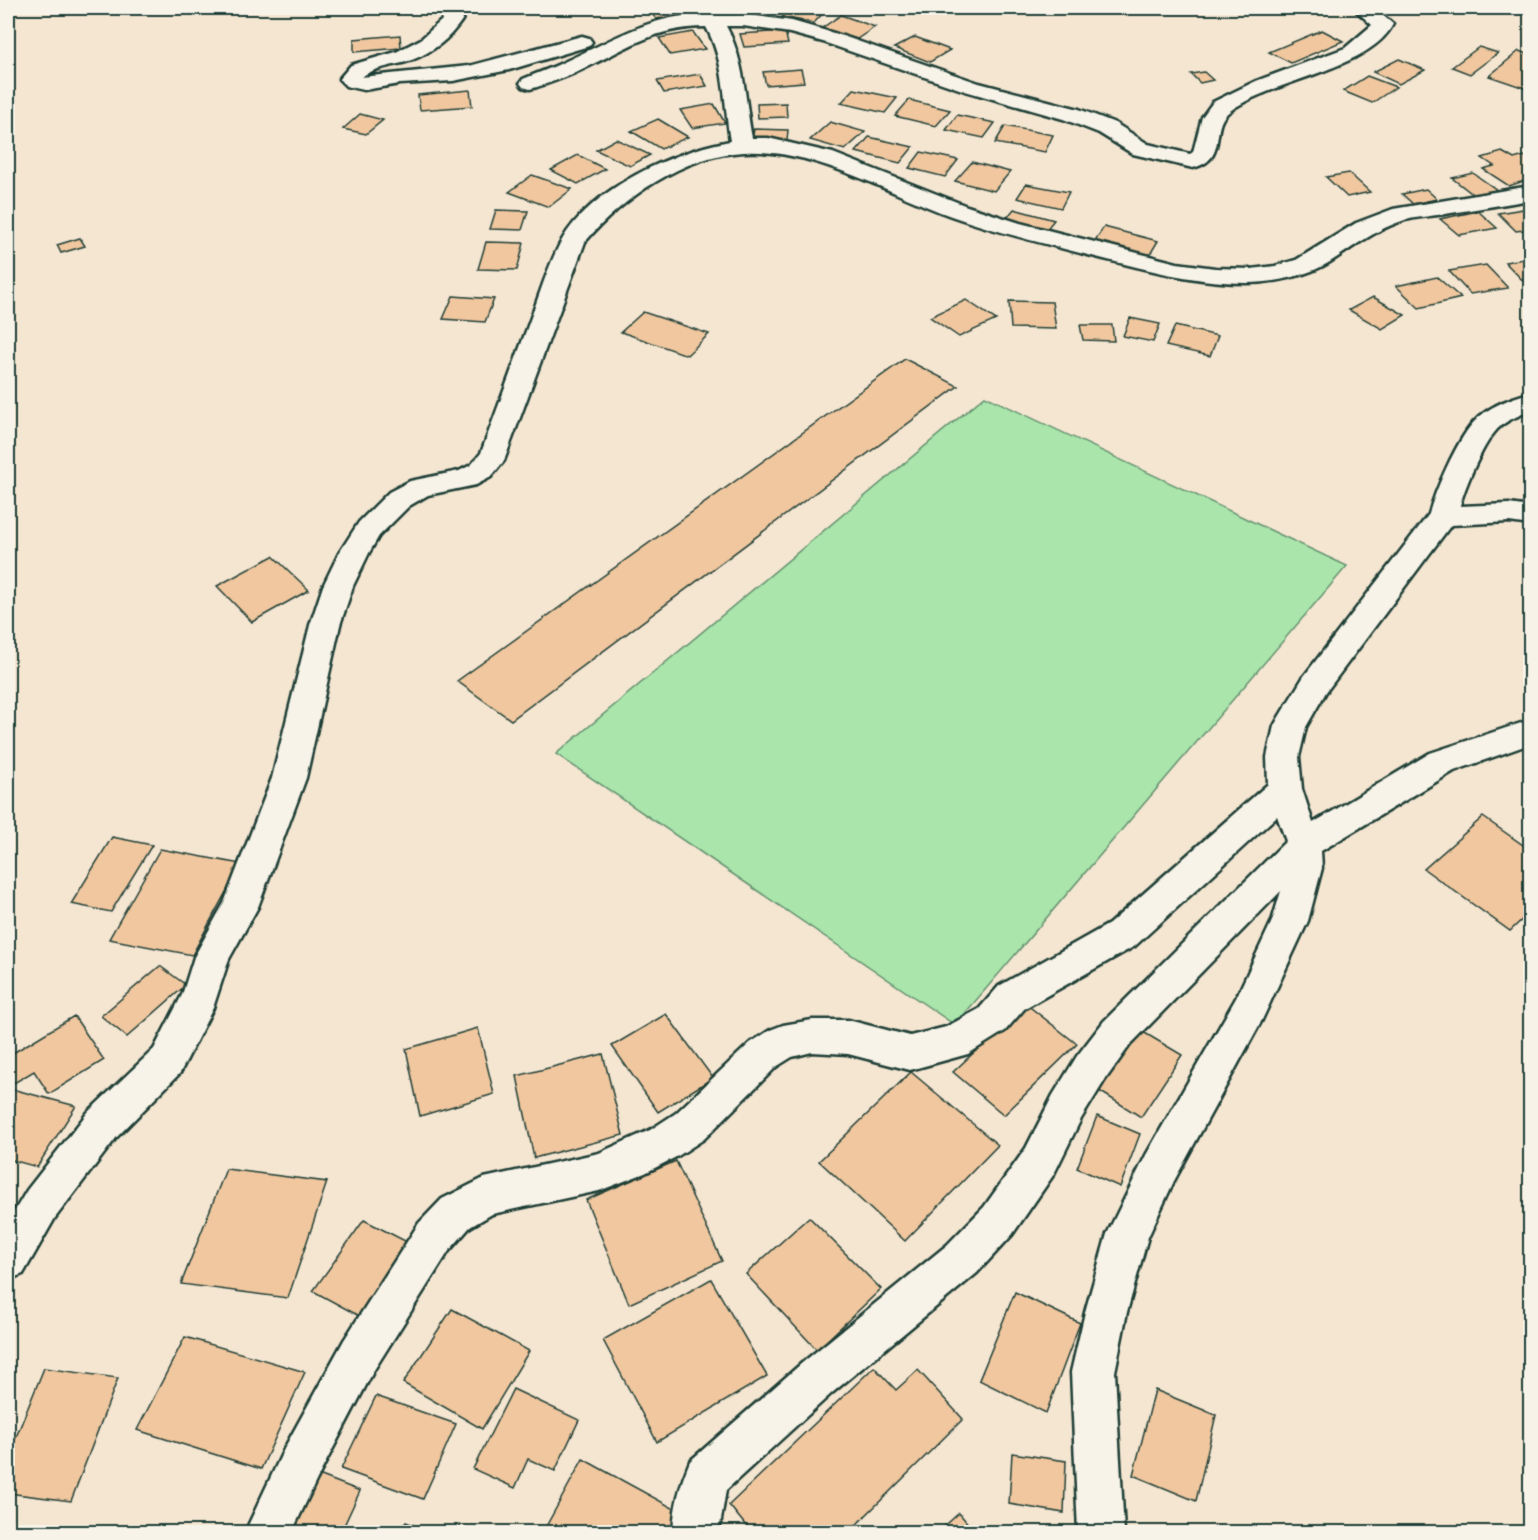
<svg xmlns="http://www.w3.org/2000/svg" width="1538" height="1540" font-family="'Playpen Sans',sans-serif">
<style>
.green{fill:#aae5ab;stroke:#649170;stroke-width:1.5}
.building{fill:#f0c79f;stroke:#1f3d34;stroke-width:1.5}
.lines{fill:none;stroke-linecap:round;stroke-linejoin:round}
.minor-casing{stroke:#1f3d34;stroke-width:5}
.minor{fill:#f7f3e8;fill-rule:evenodd}
</style>
<rect width="100%" height="100%" fill="#f5e6d2"/>
<filter id="ink" filterUnits="userSpaceOnUse"><feTurbulence type="fractalNoise" baseFrequency=".0167" numOctaves="2"/><feDisplacementMap in="SourceGraphic" scale="12" xChannelSelector="R" yChannelSelector="G"/><feConvolveMatrix kernelMatrix="1 2 1 2 8 2 1 2 1" color-interpolation-filters="sRGB"/></filter>
<g filter="url(#ink)">
<path class="green" d="M985,396L1347,566L955,1025L556,754Z"/>
<g class="building">
<path d="M648,8H691L695,12L656,19Z"/>
<path d="M791,8H809L825,11L814,23L782,17Z"/>
<path d="M841,15L875,27L857,39L822,28Z"/>
<path d="M1322,30L1343,41L1291,63L1269,52Z"/>
<path d="M785,31L788,44L744,47L740,34Z"/>
<path d="M693,32L705,49L670,55L659,38Z"/>
<path d="M400,35L401,48L354,52V39Z"/>
<path d="M915,37L950,50L930,62L894,48Z"/>
<path d="M1479,47L1498,53L1470,74L1452,67Z"/>
<path d="M1519,51L1530,55V90L1489,76Z"/>
<path d="M1399,59L1425,70L1399,84L1373,72Z"/>
<path d="M801,69L804,82L766,85L763,72Z"/>
<path d="M1204,72L1213,80L1200,83L1191,74Z"/>
<path d="M700,74L707,86L664,93L657,81Z"/>
<path d="M1367,76L1396,87L1372,103L1343,91Z"/>
<path d="M854,89L897,98L885,113L841,103Z"/>
<path d="M470,90L472,106L420,110L418,95Z"/>
<path d="M909,100L950,110L936,126L895,116Z"/>
<path d="M786,103L787,117L758,118L757,104Z"/>
<path d="M714,104L725,123L692,128L680,110Z"/>
<path d="M360,114L383,120L366,134L343,129Z"/>
<path d="M957,115L995,123L984,138L946,130Z"/>
<path d="M658,119L688,137L661,149L631,131Z"/>
<path d="M830,122L865,132L845,150L810,140Z"/>
<path d="M1005,126L1053,135L1045,152L995,143Z"/>
<path d="M754,129L788,130L787,141L752,140Z"/>
<path d="M869,137L913,147L900,163L856,152Z"/>
<path d="M616,139L650,155L630,166L596,150Z"/>
<path d="M921,152L958,160L945,177L909,168Z"/>
<path d="M1502,152L1514,159L1524,156L1530,160V179L1509,186L1483,169L1494,166L1482,158Z"/>
<path d="M578,155L605,169L578,184L551,170Z"/>
<path d="M972,162L1010,172L994,191L955,181Z"/>
<path d="M1349,173L1370,192L1347,197L1326,177Z"/>
<path d="M1473,173L1497,190L1475,196L1452,178Z"/>
<path d="M532,175L572,189L549,207L509,192Z"/>
<path d="M1026,184L1069,192L1061,208L1017,198Z"/>
<path d="M1426,189L1437,199L1413,204L1402,194Z"/>
<path d="M1530,208V229L1516,231L1498,213Z"/>
<path d="M1014,209L1054,220L1045,231L1005,220Z"/>
<path d="M496,210L528,211L522,230L490,229Z"/>
<path d="M1478,211L1497,228L1459,235L1440,219Z"/>
<path d="M1104,227L1158,241L1149,256L1094,242Z"/>
<path d="M80,238L85,246L61,253L57,245Z"/>
<path d="M486,242L524,243L517,270L478,269Z"/>
<path d="M1530,258V286H1528L1505,262Z"/>
<path d="M1486,265L1508,288L1470,294L1449,271Z"/>
<path d="M1437,277L1461,298L1419,308L1396,286Z"/>
<path d="M453,296L494,299L485,322L443,319Z"/>
<path d="M1373,297L1405,315L1382,329L1349,310Z"/>
<path d="M966,300L996,320L959,337L930,317Z"/>
<path d="M1009,301L1052,302L1056,329L1011,328Z"/>
<path d="M643,312L709,334L687,355L621,332Z"/>
<path d="M1130,318L1160,324L1153,342L1123,336Z"/>
<path d="M1080,325H1112L1114,341L1083,340Z"/>
<path d="M1175,326L1218,336L1210,356L1166,346Z"/>
<path d="M905,359L958,386L511,720L457,681Z"/>
<path d="M273,556L309,590L252,622L217,586Z"/>
<path d="M1483,817L1530,850V912L1510,931L1424,869Z"/>
<path d="M112,837L152,845L111,912L71,904Z"/>
<path d="M160,849L241,864L192,955L109,939Z"/>
<path d="M160,966L186,985L127,1037L101,1016Z"/>
<path d="M1026,1004L1077,1044L1004,1115L953,1072Z"/>
<path d="M666,1014L713,1078L658,1112L612,1046Z"/>
<path d="M74,1016L104,1060L49,1094L34,1071L14,1083L8,1073V1056Z"/>
<path d="M478,1028L494,1094L420,1116L406,1049Z"/>
<path d="M1138,1029L1182,1055L1141,1117L1096,1089Z"/>
<path d="M603,1054L623,1135L534,1158L517,1076Z"/>
<path d="M911,1072L998,1145L905,1241L819,1161Z"/>
<path d="M8,1088L76,1106L37,1167L8,1159Z"/>
<path d="M1097,1116L1140,1134L1120,1187L1077,1168Z"/>
<path d="M676,1161L722,1261L629,1304L586,1200Z"/>
<path d="M226,1169L327,1182L288,1298L181,1284Z"/>
<path d="M809,1217L881,1289L817,1350L746,1274Z"/>
<path d="M364,1220L411,1244L361,1317L313,1291Z"/>
<path d="M711,1279L767,1376L657,1442L603,1340Z"/>
<path d="M1015,1292L1080,1323L1046,1413L979,1380Z"/>
<path d="M452,1309L529,1351L482,1429L403,1383Z"/>
<path d="M185,1337L305,1372L261,1469L137,1430Z"/>
<path d="M874,1367L896,1390L918,1370L963,1419L849,1532H751L729,1505Z"/>
<path d="M44,1368L118,1378L71,1501L8,1493V1457Z"/>
<path d="M513,1389L579,1420L555,1471L528,1459L515,1488L473,1469Z"/>
<path d="M1155,1390L1216,1415L1196,1501L1133,1475Z"/>
<path d="M376,1396L456,1424L423,1499L341,1469Z"/>
<path d="M1012,1453L1066,1461L1064,1513L1009,1504Z"/>
<path d="M583,1459L682,1513L672,1532H543Z"/>
<path d="M311,1472L360,1491L341,1532H281Z"/>
<path d="M959,1513L975,1532H938Z"/>
<path d="M406,1522L431,1532H400Z"/>
</g>
<g class="lines">
<g class="minor-casing">
<g id="minor">
<path d="M447,8H465C466,16 461,22 456,28C444,44 425,56 406,62C391,66 374,68 361,77L469,66L582,36L589,38L592,42L589,46L509,70L453,81L400,84L364,90L346,86L339,79L351,65L396,52L421,39L442,20Z"/>
<path d="M693,8H712L718,15L743,14L792,21L837,34L979,83L1079,109L1115,123L1148,144L1190,154L1193,152L1202,117L1213,102L1256,81L1345,48L1372,25L1353,8H1374L1393,24C1371,69 1272,80 1230,111C1208,126 1230,159 1193,168L1133,154L1099,133L1063,119L965,91L823,42L790,33L743,26H726C745,61 745,101 752,138H768L833,153L967,206L1020,223L1177,263L1215,268L1251,269L1275,266L1296,260L1356,223L1393,209L1530,186V200C1502,205 1474,209 1445,214C1432,216 1418,217 1405,220C1376,229 1355,246 1330,262C1307,276 1274,283 1247,283C1192,283 1141,268 1088,255C1042,243 996,232 951,216C887,193 814,148 744,152C683,155 623,198 585,242L504,461L491,477L476,485L428,495L409,506L379,536L369,553L353,586L340,625L306,778L258,907L229,959L213,1008L180,1073L116,1138L55,1218L23,1274L8,1280V1222L27,1190L88,1112L154,1049L182,995L194,957L224,903L272,778L310,625L323,586L339,553L359,522L389,492L410,481L459,471L471,465L481,453C497,409 514,364 530,320C540,294 548,265 562,240C592,188 674,151 730,141C724,102 725,61 706,27C654,27 626,49 581,70C567,77 552,82 537,87L530,89L523,87L520,83L523,79C537,73 552,68 566,61C609,42 649,16 697,15Z"/>
<path d="M1530,393V411C1518,416 1503,421 1494,433C1482,447 1464,488 1460,506L1509,504L1530,507V525L1509,522L1451,525L1326,692L1306,727L1299,757L1302,789L1313,823L1430,753L1530,720V744L1454,771L1321,851L1322,868L1308,921L1262,1020L1174,1181L1148,1237L1127,1312L1115,1372L1124,1532H1078L1071,1372L1085,1312L1107,1234L1146,1155L1236,998L1272,921L1281,891L1130,1045L1105,1080L1081,1119L1054,1174L1012,1235L977,1273L832,1393L726,1490L719,1532H673C674,1507 680,1484 690,1461L802,1363L947,1245L984,1207L1026,1148L1053,1095L1077,1056L1104,1021L1286,841L1277,816L1135,946L1025,1008L1005,1031L968,1054L910,1070L848,1054L812,1052L792,1057L776,1067L704,1139L678,1156L645,1173L599,1191L492,1214L470,1227L449,1251L374,1370L317,1479L292,1532H245L285,1447L344,1340L419,1223L442,1199L484,1178L599,1153L650,1130L676,1113L750,1043L770,1030L783,1025L812,1020H848L910,1036L946,1027L979,1009L999,986L1109,924L1268,784L1267,757L1274,726L1279,717L1304,676L1429,514C1435,490 1457,441 1473,423C1487,407 1510,398 1530,393Z"/>
</g>
</g>
<use href="#minor" class="minor"/>
</g>
</g>
<rect width="1538" height="1540" fill="none" stroke="#f7f3e8" stroke-width="30"/>
<rect x="15" y="15" width="1508" height="1510" fill="none" stroke="#1f3d34" stroke-width="2" filter="url(#ink)"/>
</svg>
